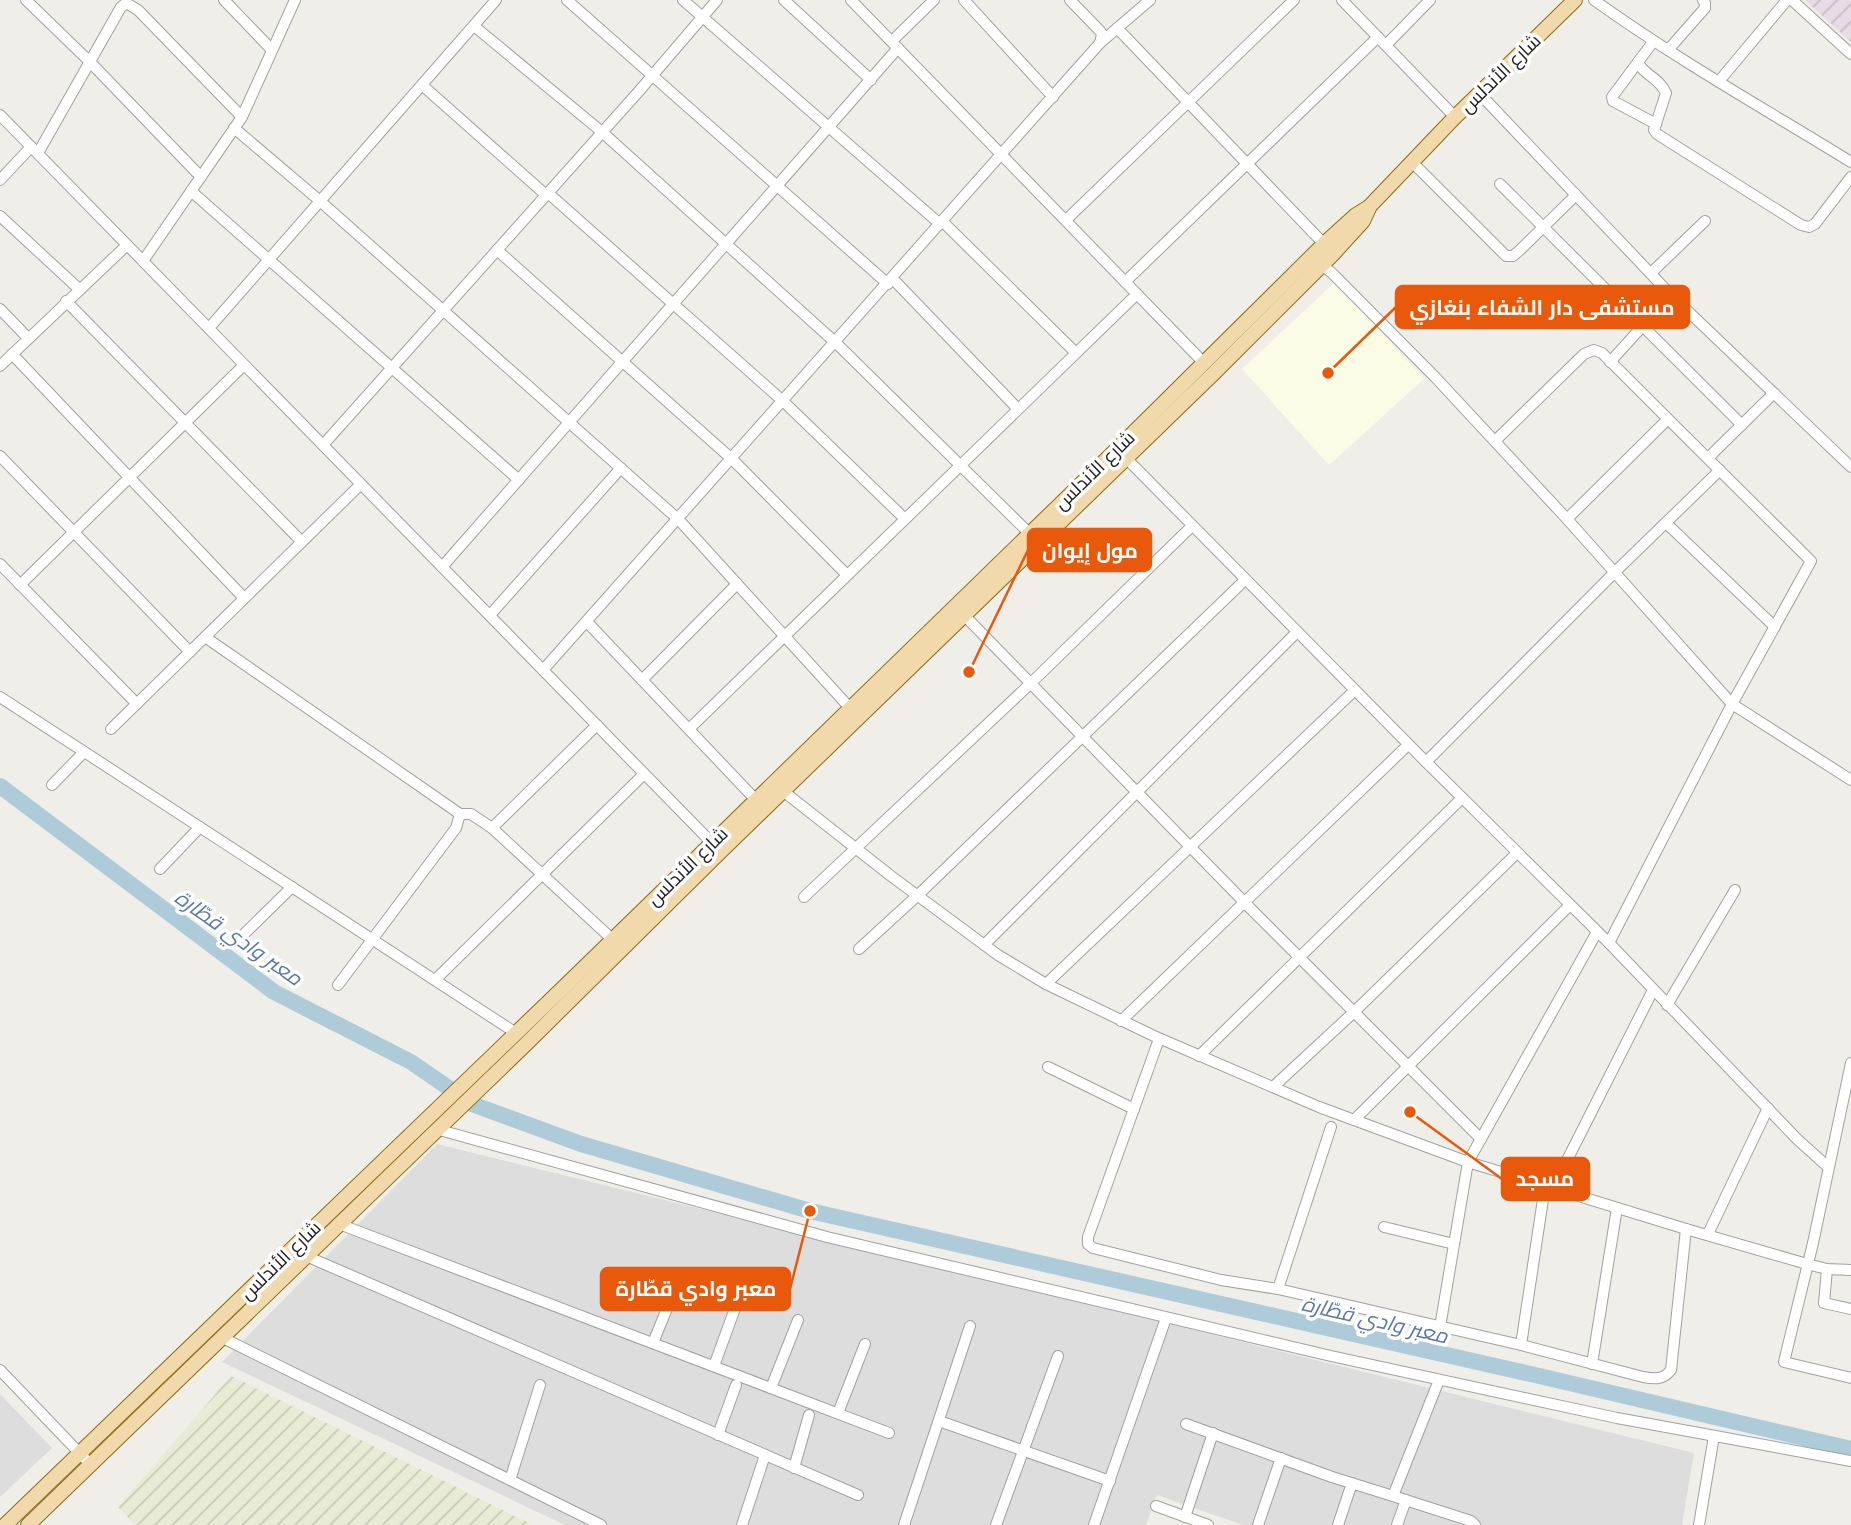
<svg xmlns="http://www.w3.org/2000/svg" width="1851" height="1525" font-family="Quicksand,Cairo,sans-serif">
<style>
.residential{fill:#dedddd}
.industrial{fill:url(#industrial-furrows)}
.education{fill:#fafce5}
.farmland{fill:url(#farmland-furrows)}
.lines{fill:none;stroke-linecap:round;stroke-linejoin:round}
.river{stroke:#adcbd8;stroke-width:16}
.minor-casing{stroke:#a1a1a1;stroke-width:12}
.major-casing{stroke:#8a6d12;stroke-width:16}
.minor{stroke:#fff;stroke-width:10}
.major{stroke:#f1d9ab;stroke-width:14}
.labels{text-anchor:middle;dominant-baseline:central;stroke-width:7;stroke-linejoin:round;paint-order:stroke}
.street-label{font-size:19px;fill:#202020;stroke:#fff}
.water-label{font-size:21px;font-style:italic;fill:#5777a5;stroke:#fff}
.leader{fill:none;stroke:#e8590c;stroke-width:2.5}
.callout-dot{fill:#e8590c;stroke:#fff;stroke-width:2.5}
.callout{fill:#e8590c;stroke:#e8590c;stroke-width:2.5}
.callout-label{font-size:21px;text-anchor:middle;font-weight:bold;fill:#fff}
</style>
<defs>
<pattern id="industrial-furrows" width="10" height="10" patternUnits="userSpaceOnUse" patternTransform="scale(1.75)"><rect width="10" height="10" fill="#e8dbe4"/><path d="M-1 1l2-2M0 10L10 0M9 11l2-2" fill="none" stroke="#c7bcc3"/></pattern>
<pattern id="farmland-furrows" width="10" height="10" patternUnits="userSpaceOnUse" patternTransform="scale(1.75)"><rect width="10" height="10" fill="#e8ecd5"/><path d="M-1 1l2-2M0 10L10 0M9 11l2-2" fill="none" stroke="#c7cab7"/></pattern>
</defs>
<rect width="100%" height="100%" fill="#efeee8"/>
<g class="residential">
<path d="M437,1144L1694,1453L1682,1525H1243L1157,1495L1146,1525H565L222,1362Z"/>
<path d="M0,1394L52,1448L0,1497Z"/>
</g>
<path class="industrial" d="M1805,0H1851V42Z"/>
<path class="education" d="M1335,282L1424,379L1329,465L1242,369Z"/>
<path class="farmland" d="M231,1376L533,1525H135L118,1507Z"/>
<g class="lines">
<path class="river" d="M0,786L274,992L411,1062L472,1104L581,1144L810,1211L1535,1375L1851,1449"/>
<g class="minor-casing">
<g id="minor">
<path d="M26,0L90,62L201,177"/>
<path d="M224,0L272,50"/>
<path d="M567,0L888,284"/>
<path d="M683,0L940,224"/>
<path d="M784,0L871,80"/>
<path d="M851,0L1204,363"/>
<path d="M964,0L1053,97"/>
<path d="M1342,0L1455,117"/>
<path d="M1594,0C1676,59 1765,109 1851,162"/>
<path d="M1792,0L1851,54"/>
<path d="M474,26L602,132L836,343L1029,533"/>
<path d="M1117,28L1324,244"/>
<path d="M892,41L934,0"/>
<path d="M1653,42L1638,62C1643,75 1659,77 1666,93L1654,130L1657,134L1801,225L1809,227L1815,224L1851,177"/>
<path d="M1100,43L1150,0"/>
<path d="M1386,45L1430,0"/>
<path d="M1668,50L1705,8V3L1703,0"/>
<path d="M1638,62L1612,97L1613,101L1656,124"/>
<path d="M1720,80L1787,0"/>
<path d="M422,85L546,195"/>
<path d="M1479,93L1671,295L1851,467"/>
<path d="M0,115L715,846"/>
<path d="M234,128L320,201L679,520L849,707"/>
<path d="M38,153L121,7L126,3L138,10L242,117"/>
<path d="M1413,163L1506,256H1513L1520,250L1576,195"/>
<path d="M0,180L31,147"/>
<path d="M1500,184L1742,425"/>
<path d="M191,191L519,480"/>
<path d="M548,193L784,402L904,518"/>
<path d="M0,216L79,289"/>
<path d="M1066,220L1294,0"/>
<path d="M942,221L1076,353"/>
<path d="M497,250L733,460L847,575"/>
<path d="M143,261L242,117L295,0"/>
<path d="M1318,262L1332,273L1435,377L1567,519L1732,704L1851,780"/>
<path d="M1651,273L1705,221"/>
<path d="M892,278L1018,409"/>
<path d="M1125,282L1378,37"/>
<path d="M66,301L302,542"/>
<path d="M0,309L28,338"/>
<path d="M209,328L496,0"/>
<path d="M12,354L244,598"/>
<path d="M1610,362L1671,295"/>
<path d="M0,366L127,245"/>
<path d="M1495,441L1584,354L1594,350L1602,353L1668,419"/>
<path d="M323,445L640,90L717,0"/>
<path d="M1121,453L1426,762L1609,943L1797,1139L1828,1167"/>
<path d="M0,456L190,652"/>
<path d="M1708,458L1774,393"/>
<path d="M1567,519L1668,419L1811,561L1732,704L1609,943"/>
<path d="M1666,523L1775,627"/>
<path d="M0,564L137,704"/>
<path d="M442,567L898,48"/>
<path d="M20,585L244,365"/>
<path d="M959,610L1250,908L1481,1139"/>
<path d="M490,615L621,468"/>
<path d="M587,622L755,799"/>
<path d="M205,637L460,814L456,828L338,985"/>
<path d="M543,670L1100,43L1102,34L1100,31L1070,0"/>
<path d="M642,680L737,584"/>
<path d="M0,697L516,1033"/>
<path d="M111,729L361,484"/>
<path d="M689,729L1137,294"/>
<path d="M1426,762L1616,571L1720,470"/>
<path d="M52,785L84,752"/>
<path d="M783,791L891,876L998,955L1046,984L1154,1036L1319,1107L1468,1162L1686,1229L1807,1264L1827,1269L1851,1270"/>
<path d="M460,814H471L492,828L612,939"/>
<path d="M492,828L597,725"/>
<path d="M160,869L200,827"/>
<path d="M804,897L1030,684L1192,526"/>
<path d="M240,938L292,887"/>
<path d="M984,945L1297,632"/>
<path d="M859,949L918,895L1245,580"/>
<path d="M435,980L644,774"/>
<path d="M1046,984L1354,691"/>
<path d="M1667,1005L1735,890"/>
<path d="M1121,1021L1408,745"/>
<path d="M1159,1039L1088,1237V1244L1093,1248L1221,1280L1278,1289L1521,1345L1643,1377C1655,1379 1663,1380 1671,1370L1686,1229"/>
<path d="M1199,1056L1462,798"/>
<path d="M1851,1063L1813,1243L1784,1362L1851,1378"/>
<path d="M1048,1067L1134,1109"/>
<path d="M1273,1087L1354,1012L1517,853"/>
<path d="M1354,1120L1570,905"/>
<path d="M436,1129L827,1237L1331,1356L1617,1418L1851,1461"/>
<path d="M1553,1188L1653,990"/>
<path d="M339,1224L889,1433"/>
<path d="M1384,1227L1454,1244"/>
<path d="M1708,1234L1768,1108"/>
<path d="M306,1256L858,1495"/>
<path d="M1827,1269L1824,1303L1851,1309"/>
<path d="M1278,1289L1331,1127"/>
<path d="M1440,1327L1468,1162L1597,932"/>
<path d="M223,1338L601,1525"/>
<path d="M653,1343L674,1291"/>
<path d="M1521,1345L1545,1186"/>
<path d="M1592,1364L1617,1208"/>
<path d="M714,1366L737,1303"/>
<path d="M0,1370L90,1464"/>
<path d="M771,1388L798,1320"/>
<path d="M838,1413L865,1344"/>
<path d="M939,1421L1110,1481"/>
<path d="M1186,1424L1332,1477L1393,1496L1439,1380"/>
<path d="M718,1435L736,1385"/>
<path d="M794,1468L809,1415"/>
<path d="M510,1480L540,1385"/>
<path d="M1393,1496L1471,1521L1475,1525"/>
<path d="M1156,1506L1208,1525"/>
<path d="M1185,1517L1213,1433"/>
<path d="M742,1525L765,1455"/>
<path d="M904,1525L970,1326"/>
<path d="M996,1525L1058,1356"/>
<path d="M1094,1525L1166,1318"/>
<path d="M1258,1525L1281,1458"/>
<path d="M1338,1525L1352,1483"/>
<path d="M1397,1525L1406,1500"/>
<path d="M1699,1525L1714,1436"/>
</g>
</g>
<g class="major-casing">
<g id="major">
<path d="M5,1525L563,988L1117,449L1324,244L1356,215L1369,207L1455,117L1575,0"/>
<path d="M28,1525L526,1044L720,852L1213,374L1333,254L1363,221L1369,208"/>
</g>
</g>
<use href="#minor" class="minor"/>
<use href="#major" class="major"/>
</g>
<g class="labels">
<g class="street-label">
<text transform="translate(1500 73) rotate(-44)">شارع الأندلس</text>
<text transform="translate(1094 470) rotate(-44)">شارع الأندلس</text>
<text transform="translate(687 866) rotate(-44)">شارع الأندلس</text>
<text transform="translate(280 1260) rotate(-44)">شارع الأندلس</text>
</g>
<g class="water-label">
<text transform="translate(239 937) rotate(35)">معبر وادي قطّارة</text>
<text transform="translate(1375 1319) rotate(13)">معبر وادي قطّارة</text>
</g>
</g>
<path class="leader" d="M1328 373L1396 307M969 672L1028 550M1410 1112L1502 1179M810 1211L790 1289"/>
<g class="callout-dot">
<circle cx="1328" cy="373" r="7"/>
<circle cx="969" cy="672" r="7"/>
<circle cx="1410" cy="1112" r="7"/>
<circle cx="810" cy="1211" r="7"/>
</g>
<g class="callout">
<rect x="1396" y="286" width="293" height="42" rx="7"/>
<rect x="1028" y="529" width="123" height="42" rx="7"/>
<rect x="1502" y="1158" width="87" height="42" rx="7"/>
<rect x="601" y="1268" width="189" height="42" rx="7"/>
</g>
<g class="callout-label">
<text x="1542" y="315">مستشفى دار الشفاء بنغازي</text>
<text x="1090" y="558">مول إيوان</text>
<text x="1545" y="1186">مسجد</text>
<text x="696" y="1296">معبر وادي قطّارة</text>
</g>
</svg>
